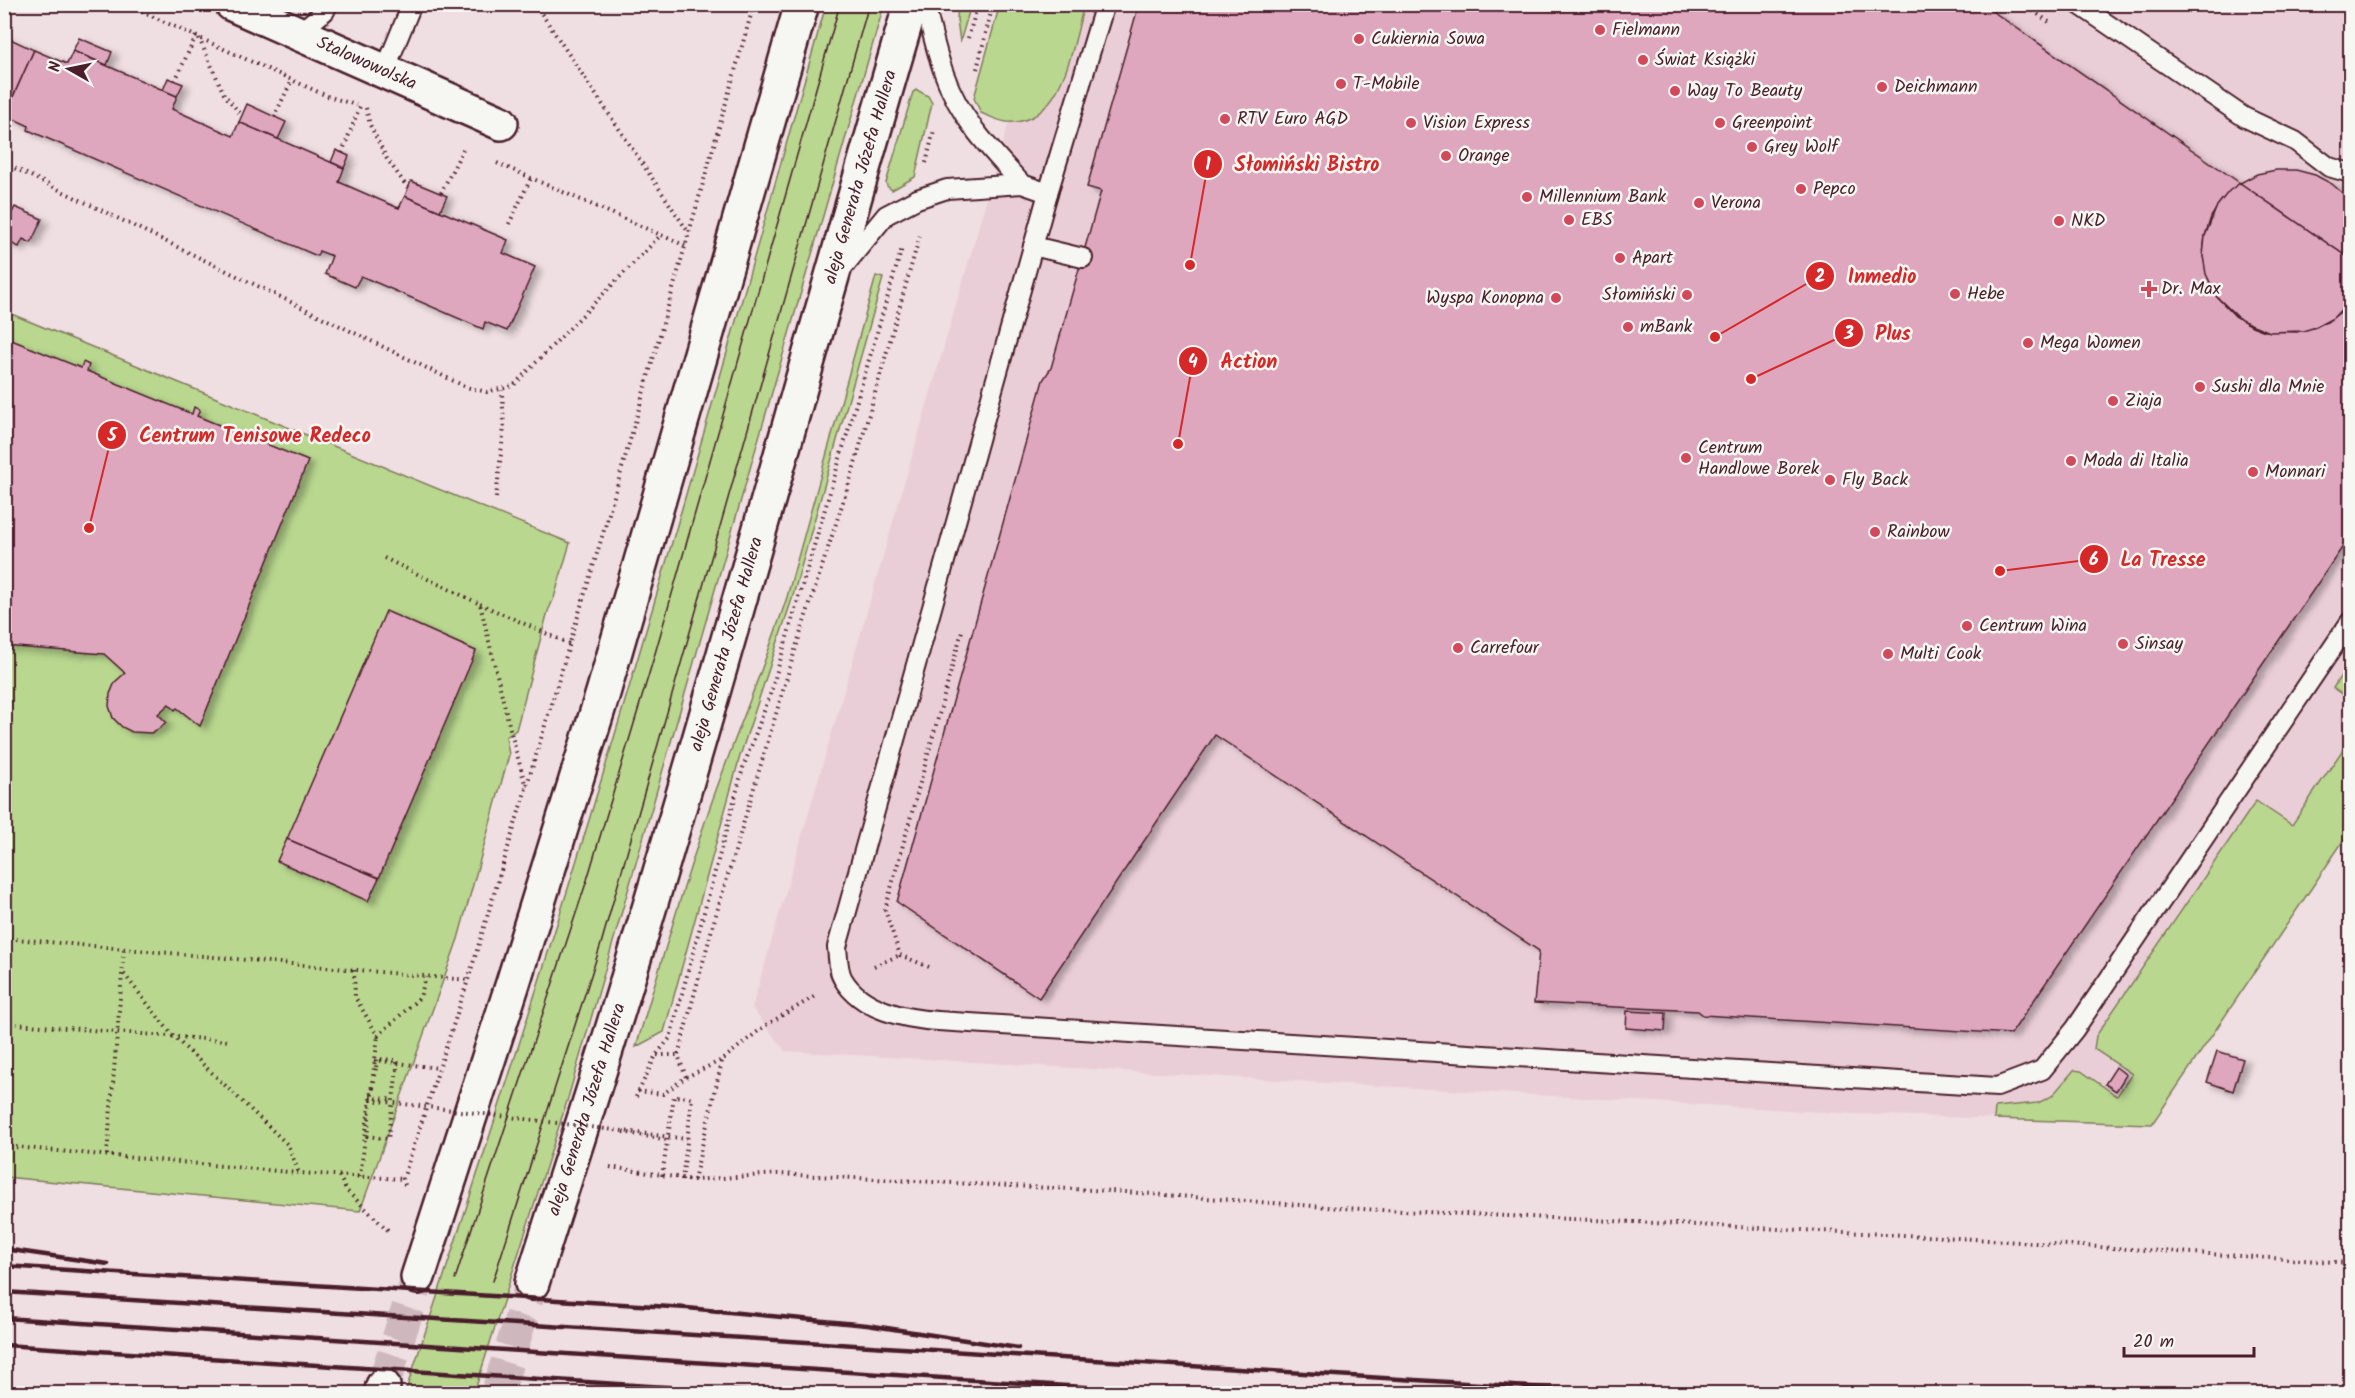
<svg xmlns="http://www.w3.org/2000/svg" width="2355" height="1398" font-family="Kalam,sans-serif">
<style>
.built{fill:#eaced7}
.green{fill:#b9d78f;stroke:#827b5d;stroke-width:1.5}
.building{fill:#dea7bd;stroke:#4a1f2b;stroke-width:1.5;filter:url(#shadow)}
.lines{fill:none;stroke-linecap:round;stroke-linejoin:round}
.primary-tunnel{stroke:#ceb8bd;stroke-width:33;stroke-dasharray:33 16;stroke-linecap:butt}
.lane-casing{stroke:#4a1f2b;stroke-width:22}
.street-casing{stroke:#4a1f2b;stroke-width:38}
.primary-casing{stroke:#4a1f2b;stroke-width:38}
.path{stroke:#4a1f2b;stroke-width:4;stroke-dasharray:1.5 4.5;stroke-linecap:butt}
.lane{stroke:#f6f6f2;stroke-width:18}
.street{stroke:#f6f6f2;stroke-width:33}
.primary{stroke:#f6f6f2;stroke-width:33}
.tram{stroke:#4a1f2b;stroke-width:1.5}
.rail{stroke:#4a1f2b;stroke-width:4.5}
.path-bridge{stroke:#4a1f2b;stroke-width:4;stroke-dasharray:1.5 4.5;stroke-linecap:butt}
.poi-dot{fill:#d1495b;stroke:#f6f6f2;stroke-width:2}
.labels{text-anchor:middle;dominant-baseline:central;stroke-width:5;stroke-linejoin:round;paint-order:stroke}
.poi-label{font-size:18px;fill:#4a1f2b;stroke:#f6f6f2;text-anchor:start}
.street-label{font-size:18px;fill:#4a1f2b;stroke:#f6f6f2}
.leader{fill:none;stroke:#d62828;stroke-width:2}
.callout-dot{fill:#d62828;stroke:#f6f6f2;stroke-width:2}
.mark-label{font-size:18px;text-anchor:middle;font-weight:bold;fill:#fff}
.callout-label{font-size:20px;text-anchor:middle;font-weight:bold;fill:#d62828;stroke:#f6f6f2;stroke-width:5;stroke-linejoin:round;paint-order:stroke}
</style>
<defs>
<filter id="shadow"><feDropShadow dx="6" dy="4" stdDeviation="3" flood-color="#0004"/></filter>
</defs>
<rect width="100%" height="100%" fill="#efdee2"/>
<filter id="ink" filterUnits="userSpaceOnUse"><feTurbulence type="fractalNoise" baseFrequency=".0167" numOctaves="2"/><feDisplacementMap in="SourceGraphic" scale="12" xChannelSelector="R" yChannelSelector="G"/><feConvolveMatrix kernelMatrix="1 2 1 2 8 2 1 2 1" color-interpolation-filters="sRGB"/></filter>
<g filter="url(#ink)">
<path class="built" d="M1043,5H2350V831L2152,1124L1858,1114L785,1051L752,1008Z"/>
<g class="green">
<path d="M1000,4L1084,5C1073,44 1063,126 1007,122C998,121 989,116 981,113L974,98Z"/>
<path d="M826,5H884L568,1098L474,1393H405C493,1131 577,866 655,600C714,402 769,203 826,5Z"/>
<path d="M958,5H971L960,42L957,19Z"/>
<path d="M917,90L928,96L932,103L915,177L892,190L887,186L886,183L913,92Z"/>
<path d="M876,276L883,278L792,599L740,756L664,1032L636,1047C660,967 683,886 710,807C735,736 764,668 787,597Z"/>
<path d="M4,311L570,543L554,598L548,611L516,730L506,737L509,755L458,939L360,1211L5,1177Z"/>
<path d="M2350,661V700L2333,688Z"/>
<path d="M2350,739V831L2152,1124L1994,1119L1995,1107L2038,1103L2052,1096L2074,1070L2081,1071L2117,1096L2132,1074L2094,1049L2096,1036L2256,801L2292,825Z"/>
</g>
<g class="building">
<path d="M1139,4H1982L2240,183L2221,201L2211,217L2205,236L2203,256L2211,286L2217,297L2235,316L2252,326L2265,331L2297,332L2327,322L2343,310L2350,300V536L2011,1034L1703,1015L1698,1011L1534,1003L1539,951L1215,735L1039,998L897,902L1043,380L1051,368L1101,191L1087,187Z"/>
<path d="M4,36L34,50L5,115L4,114Z"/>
<path d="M79,38L112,52L107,65L73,51Z"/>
<path d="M34,50L67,64L73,51L177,96L172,109L233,136L239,122L344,168L339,182L396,207L399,208L405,196L508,240L503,253L535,267L507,331L485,322L483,329L361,276L355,287L325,274L332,256L319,251L317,256L28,130L29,126L5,115Z"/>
<path d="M168,78L183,84L177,96L163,90Z"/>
<path d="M247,104L286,122L278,139L239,122Z"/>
<path d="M336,150L349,156L344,168L331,162Z"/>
<path d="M2276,170H2296L2315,175L2332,184L2347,197L2350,202V259L2240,183L2257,174Z"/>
<path d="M411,181L447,196L440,211L405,196Z"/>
<path d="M2240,183L2350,259V300L2333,318L2316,327L2303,331L2270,332L2241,320L2217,297L2206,274L2203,256L2205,236L2217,206L2229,191Z"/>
<path d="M15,207L42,219L31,243L23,239L19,247L4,240V228Z"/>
<path d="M4,337L81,368L83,362L89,365L87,371L192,414L194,407L200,410L197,416L308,461L200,726L177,708L175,710L169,704L158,714L166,722L160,728L151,733L132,732L122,727L113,718L109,706L110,694L115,682L125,673L104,654L4,646Z"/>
<path d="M386,611L476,651L379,878L287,839Z"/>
<path d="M287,839L379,878L368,901L277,861Z"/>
<path d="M1627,1011L1666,1013L1665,1031L1626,1028Z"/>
<path d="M2217,1051L2243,1059L2233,1091L2207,1082Z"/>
<path d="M2116,1067L2126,1075L2116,1091L2105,1084Z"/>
</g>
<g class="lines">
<g class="primary-tunnel">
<path d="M383,1386L418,1277"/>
<path d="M497,1394L532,1283"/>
</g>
<g class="lane-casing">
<g id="lane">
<path d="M925,4C931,28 936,53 945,76C960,119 992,151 1022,184"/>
<path d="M1105,4L1048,193L837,947C838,956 838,971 843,979C861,1010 905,1019 938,1021L1997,1087L2042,1070L2075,1029L2350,622"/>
<path d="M2078,4L2244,117L2295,141L2329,167L2350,173"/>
<path d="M299,33L325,11L328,4"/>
<path d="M385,70L412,4"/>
<path d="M1033,246L1083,258"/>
<path d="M840,271L886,215L917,199L947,189L1022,184L1048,193"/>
</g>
</g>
<g class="street-casing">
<g id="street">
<path id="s1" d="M232,4L501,123"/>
</g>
</g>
<g class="primary-casing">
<g id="primary">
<path d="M418,1277L513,983L603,693L802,4"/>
<path id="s2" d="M532,1283C559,1197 587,1112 613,1027C718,688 810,345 911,4"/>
<path d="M381,1394L383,1386"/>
</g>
</g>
<g class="path">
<path d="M125,4L327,96L356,105"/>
<path d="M535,4L689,233"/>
<path d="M2023,4L2052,24"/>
<path d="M199,38L224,94L242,116"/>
<path d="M968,38L978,4"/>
<path d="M977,69L993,4"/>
<path d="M175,81L196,36"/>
<path d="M366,108L370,125L387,159L408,188"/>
<path d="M274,117L292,80"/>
<path d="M342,153L360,106"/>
<path d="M4,163L466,387L487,392L513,386L661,235"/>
<path d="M497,163L686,246"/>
<path d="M926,163L934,130"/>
<path d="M441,193L463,149"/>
<path d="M509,224L531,178"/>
<path d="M496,498L504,427L502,390"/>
<path d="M384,558L480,604L511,733L526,787"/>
<path d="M480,604L570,644"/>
<path d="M4,938L468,980"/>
<path d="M874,966L900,955"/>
<path d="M929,967L900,955L885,910L962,631"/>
<path d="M354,970L355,997L378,1036L420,997L426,977"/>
<path d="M124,974L173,1036L288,1145L299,1173"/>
<path d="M4,1023L230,1041"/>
<path d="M657,1055H678"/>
<path d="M374,1060L438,1068"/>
<path d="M686,1077L722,1060L766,1025L817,995"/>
<path d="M373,1088L376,1067"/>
<path d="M638,1091L663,1094L686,1077L678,1055L713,925L796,647L852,474L920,235"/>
<path d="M370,1097L393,1100"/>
<path d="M636,1097L656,1055L670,1038L743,768L770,695L902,248"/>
<path d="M371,1100L367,1136L388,1139L397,1069"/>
<path d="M623,1132L667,1140"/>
<path d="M4,1146L299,1173L403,1179"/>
<path d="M107,1155L124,950"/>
<path d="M610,1167L694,1180L777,1174L1111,1191L1341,1208L1926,1236L2350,1263"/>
<path d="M339,1176L347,1191L391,1233"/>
<path d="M662,1176L674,1096L692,1098L686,1150"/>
<path d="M360,1177L378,1036"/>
<path d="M694,1180L722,1061"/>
<path d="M405,1185L403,1179L468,980L611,507L754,4"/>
</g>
<use href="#lane" class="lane"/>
<use href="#street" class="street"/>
<use href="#primary" class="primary"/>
<g class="tram">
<path d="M455,1279L587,880L654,657L840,4"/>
<path d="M493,1281L601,944L869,4"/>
<path d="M419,1394L420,1389"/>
<path d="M457,1394L458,1391"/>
</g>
<g class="rail">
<path d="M4,1249L108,1264"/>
<path d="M4,1266L687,1308L867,1325L1018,1348"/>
<path d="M4,1292L1640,1394"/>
<path d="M4,1318L1192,1394"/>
<path d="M4,1345L774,1394"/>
</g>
<g class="path-bridge">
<path d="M376,1067L377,1059L397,1060V1069"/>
<path d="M373,1088L371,1100L687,1139"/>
<path d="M682,1180L686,1150"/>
</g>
</g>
</g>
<g class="poi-dot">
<circle cx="1600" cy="30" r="6"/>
<circle cx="1359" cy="39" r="6"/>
<circle cx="1643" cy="60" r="6"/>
<circle cx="1341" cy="84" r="6"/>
<circle cx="1882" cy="87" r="6"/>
<circle cx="1675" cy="91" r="6"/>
<circle cx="1225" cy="119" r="6"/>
<circle cx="1411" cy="123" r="6"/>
<circle cx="1720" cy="123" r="6"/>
<circle cx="1752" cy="147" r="6"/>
<circle cx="1446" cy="156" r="6"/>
<circle cx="1801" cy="189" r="6"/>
<circle cx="1527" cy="197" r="6"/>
<circle cx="1699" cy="203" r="6"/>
<circle cx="1569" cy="220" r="6"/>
<circle cx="2059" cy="221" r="6"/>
<circle cx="1620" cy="258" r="6"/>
<path d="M2146 280h6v6h6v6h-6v6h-6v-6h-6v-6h6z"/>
<circle cx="1955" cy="294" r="6"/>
<circle cx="1687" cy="295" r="6"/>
<circle cx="1556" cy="298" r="6"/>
<circle cx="1628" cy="327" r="6"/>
<circle cx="2028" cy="343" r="6"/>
<circle cx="2200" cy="387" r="6"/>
<circle cx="2113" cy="401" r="6"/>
<circle cx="1686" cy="458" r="6"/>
<circle cx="2071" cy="461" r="6"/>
<circle cx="2253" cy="472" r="6"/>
<circle cx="1830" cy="480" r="6"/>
<circle cx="1875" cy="532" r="6"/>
<circle cx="1967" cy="626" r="6"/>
<circle cx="2123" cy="644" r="6"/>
<circle cx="1458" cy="648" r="6"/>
<circle cx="1888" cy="654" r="6"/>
</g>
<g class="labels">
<g class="poi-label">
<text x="1612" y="30">Fielmann</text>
<text x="1371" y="39">Cukiernia Sowa</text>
<text x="1655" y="60">Świat Książki</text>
<text x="1353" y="84">T-Mobile</text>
<text x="1894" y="87">Deichmann</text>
<text x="1687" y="91">Way To Beauty</text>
<text x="1237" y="119">RTV Euro AGD</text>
<text x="1423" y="123">Vision Express</text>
<text x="1732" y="123">Greenpoint</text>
<text x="1764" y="147">Grey Wolf</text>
<text x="1458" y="156">Orange</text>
<text x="1813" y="189">Pepco</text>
<text x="1539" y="197">Millennium Bank</text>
<text x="1711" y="203">Verona</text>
<text x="1581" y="220">EBS</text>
<text x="2071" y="221">NKD</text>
<text x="1632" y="258">Apart</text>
<text x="2161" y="289">Dr. Max</text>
<text x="1967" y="294">Hebe</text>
<text x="1675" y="295" text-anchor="end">Słomiński</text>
<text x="1544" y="298" text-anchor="end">Wyspa Konopna</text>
<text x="1640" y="327">mBank</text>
<text x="2040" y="343">Mega Women</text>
<text x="2212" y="387">Sushi dla Mnie</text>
<text x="2125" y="401">Ziaja</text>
<text x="1698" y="448">Centrum<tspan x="1698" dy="21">Handlowe Borek</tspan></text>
<text x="2083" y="461">Moda di Italia</text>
<text x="2265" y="472">Monnari</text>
<text x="1842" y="480">Fly Back</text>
<text x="1887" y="532">Rainbow</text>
<text x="1979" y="626">Centrum Wina</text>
<text x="2135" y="644">Sinsay</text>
<text x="1470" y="648">Carrefour</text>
<text x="1900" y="654">Multi Cook</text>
</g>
<g class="street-label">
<text stroke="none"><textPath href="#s1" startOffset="147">Stalowowolska</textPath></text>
<text stroke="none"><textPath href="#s2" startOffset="1154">aleja Generała Józefa Hallera</textPath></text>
<text stroke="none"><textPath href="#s2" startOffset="668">aleja Generała Józefa Hallera</textPath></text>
<text stroke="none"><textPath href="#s2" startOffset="182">aleja Generała Józefa Hallera</textPath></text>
</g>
</g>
<path class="leader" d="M1190 265L1208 164M1715 337L1820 276M1751 379L1849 333M1178 444L1193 361M89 528L112 435M2000 571L2094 559"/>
<g class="callout-dot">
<circle cx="1190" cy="265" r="6"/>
<circle cx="1715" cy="337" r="6"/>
<circle cx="1751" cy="379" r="6"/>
<circle cx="1178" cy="444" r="6"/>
<circle cx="89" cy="528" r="6"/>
<circle cx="2000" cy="571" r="6"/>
<circle cx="1208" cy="164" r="15"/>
<circle cx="1820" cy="276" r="15"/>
<circle cx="1849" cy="333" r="15"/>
<circle cx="1193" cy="361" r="15"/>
<circle cx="112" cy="435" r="15"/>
<circle cx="2094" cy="559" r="15"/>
</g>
<g class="mark-label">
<text x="1208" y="170">1</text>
<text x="1820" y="282">2</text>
<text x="1849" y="339">3</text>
<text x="1193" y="367">4</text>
<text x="112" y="441">5</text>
<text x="2094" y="565">6</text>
</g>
<g class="callout-label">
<text x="1307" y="171">Słomiński Bistro</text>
<text x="1882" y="283">Inmedio</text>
<text x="1893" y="340">Plus</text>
<text x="1249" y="368">Action</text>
<text x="255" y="442">Centrum Tenisowe Redeco</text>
<text x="2163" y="566">La Tresse</text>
</g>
<rect width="2355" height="1398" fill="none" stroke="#f6f6f2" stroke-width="24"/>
<rect x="12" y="12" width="2331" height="1374" fill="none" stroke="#4a1f2b" stroke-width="2" filter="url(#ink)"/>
<g transform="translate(69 69) rotate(279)" stroke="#f6f6f2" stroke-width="4.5" paint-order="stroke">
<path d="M0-4.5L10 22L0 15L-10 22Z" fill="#4a1f2b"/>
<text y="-9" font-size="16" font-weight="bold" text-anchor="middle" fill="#4a1f2b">N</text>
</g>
<path d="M2124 1347v9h130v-9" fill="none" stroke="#4a1f2b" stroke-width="3"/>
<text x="2133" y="1347" font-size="18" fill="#4a1f2b" stroke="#f6f6f2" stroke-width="4.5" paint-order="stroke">20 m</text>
</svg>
